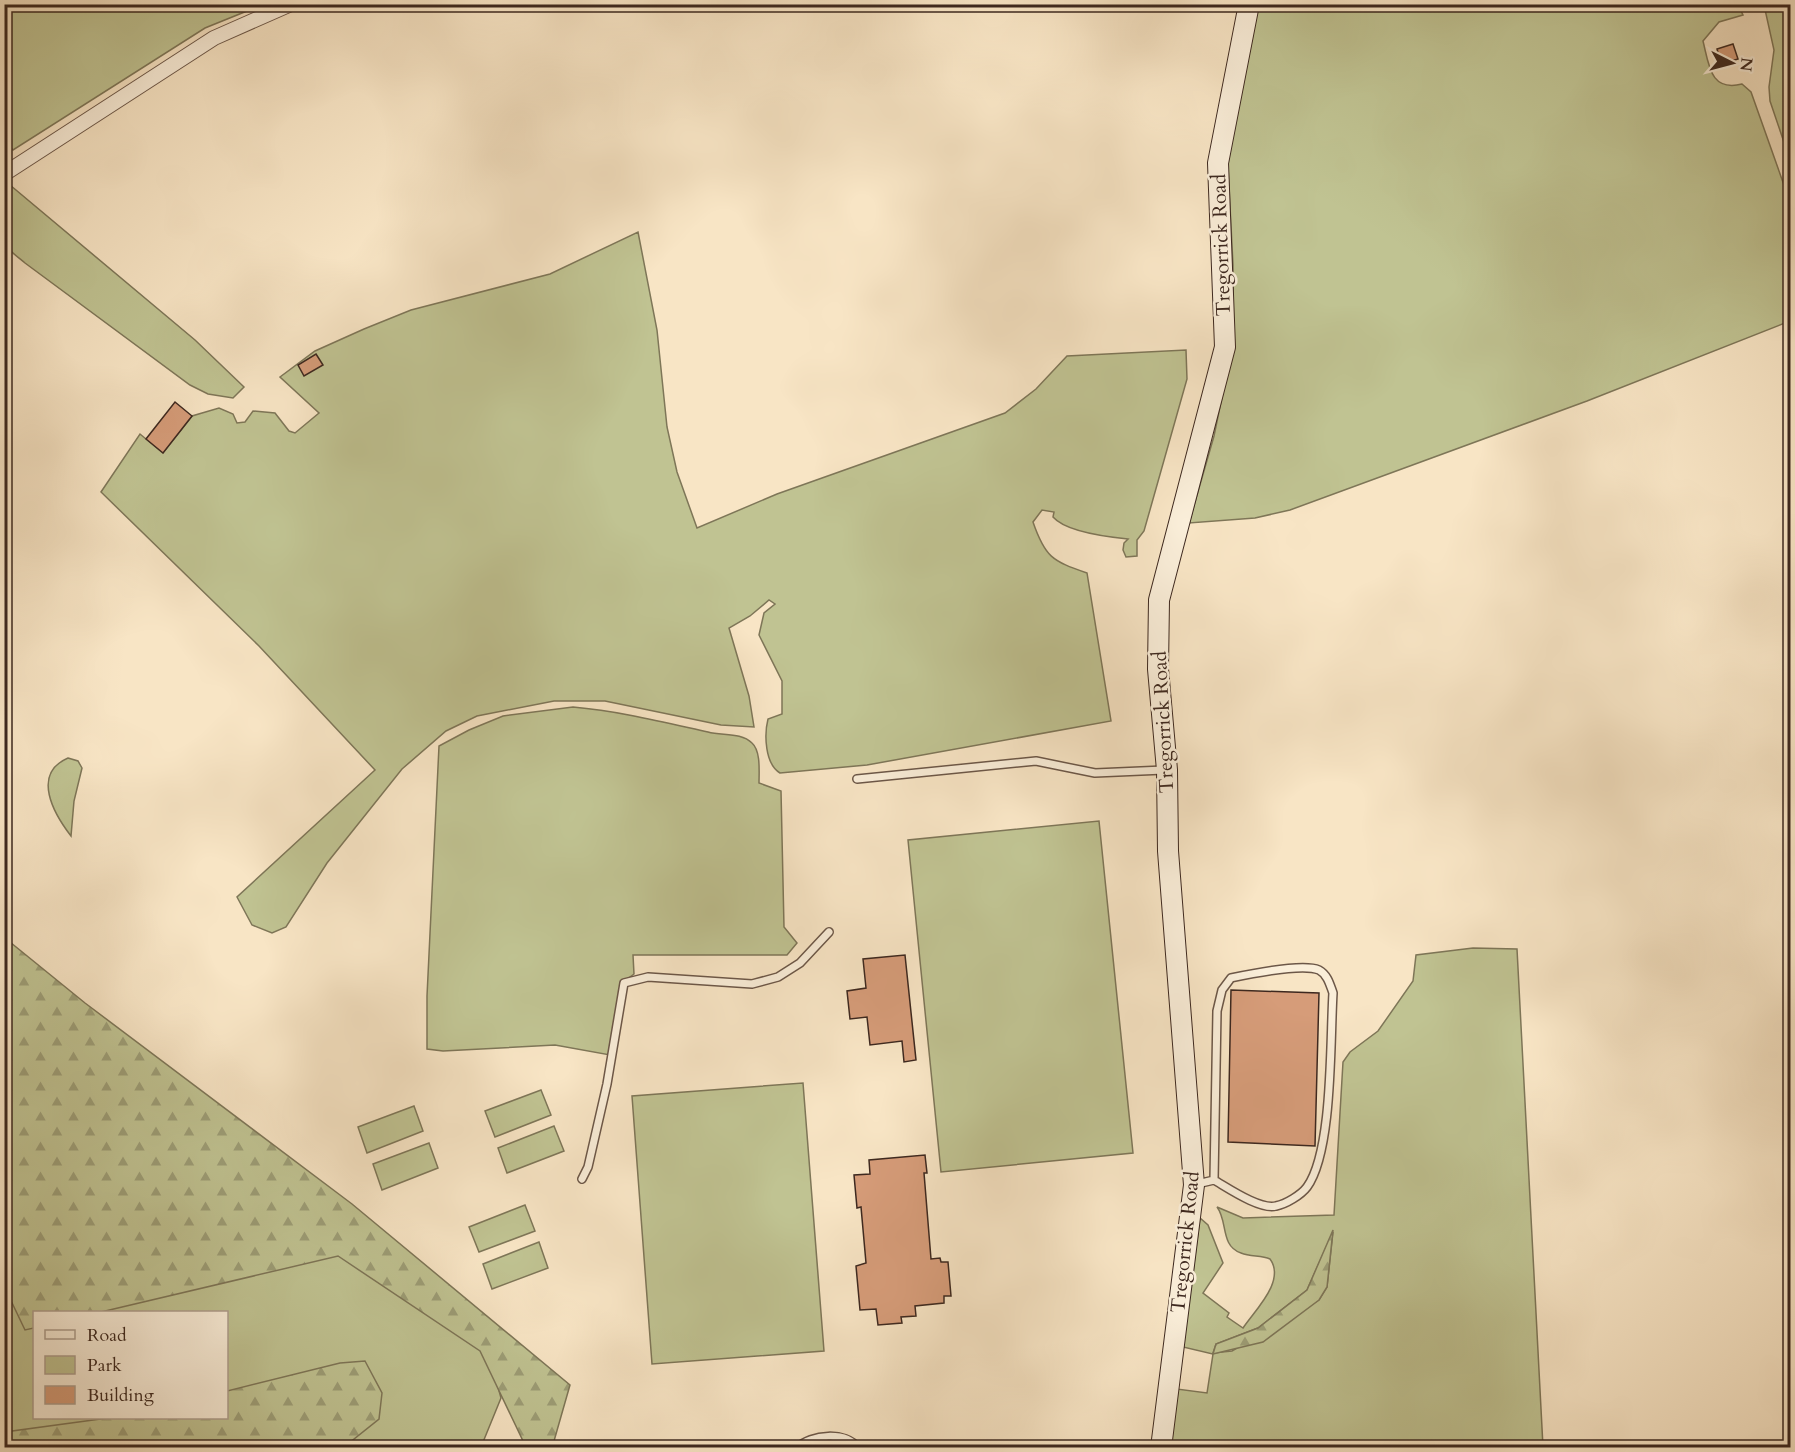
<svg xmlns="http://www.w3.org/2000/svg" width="1795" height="1452" font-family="Cardo,serif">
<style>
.green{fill:#c0c392;stroke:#7e7658;stroke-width:1.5;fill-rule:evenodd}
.forest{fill:url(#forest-firs);stroke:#7e7658;stroke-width:1.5}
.building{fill:#d69c79;stroke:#3d281f;stroke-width:1.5}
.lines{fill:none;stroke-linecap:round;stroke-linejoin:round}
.lane-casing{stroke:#6c5748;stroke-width:10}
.street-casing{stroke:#6c5748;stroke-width:16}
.secondary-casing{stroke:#3d281f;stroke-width:22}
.lane{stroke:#faeed9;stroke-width:7}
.street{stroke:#faeed9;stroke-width:14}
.secondary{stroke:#faeed9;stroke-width:20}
.labels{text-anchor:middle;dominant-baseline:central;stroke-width:5;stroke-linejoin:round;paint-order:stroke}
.street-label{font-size:20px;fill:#3d281f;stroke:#faeed9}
</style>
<defs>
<pattern id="forest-firs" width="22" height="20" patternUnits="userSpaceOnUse" patternTransform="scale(1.5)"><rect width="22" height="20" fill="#c0c392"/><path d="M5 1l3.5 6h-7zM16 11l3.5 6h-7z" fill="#9d9e77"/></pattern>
</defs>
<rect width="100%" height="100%" fill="#f8e5c5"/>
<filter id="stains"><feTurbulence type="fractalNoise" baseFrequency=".00333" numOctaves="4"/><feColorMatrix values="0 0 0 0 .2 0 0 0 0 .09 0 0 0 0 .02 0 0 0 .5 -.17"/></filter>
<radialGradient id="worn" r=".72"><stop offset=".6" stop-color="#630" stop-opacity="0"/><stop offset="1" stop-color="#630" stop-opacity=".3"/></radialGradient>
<g class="green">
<path d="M5,5H262L205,28L13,150L5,141Z"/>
<path d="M1253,5H1738L1743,15L1719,22L1703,41C1709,65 1710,92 1742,84L1751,92L1790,202V321L1587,401L1290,510L1255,518L1189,523L1214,436L1227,373L1233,325V265L1228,167L1230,133Z"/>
<path d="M1764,5H1790V160L1770,101L1769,87L1774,50Z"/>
<path d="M10,185L195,340L244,387L233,398L208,394L190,385L25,263C19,258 12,253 7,247C0,235 5,198 10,185Z"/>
<path d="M638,232L657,330L667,427L677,472L697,528L777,494L1005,413L1036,389L1067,356L1186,350L1187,379L1144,531L1137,540V556L1126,557L1123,550L1124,543L1128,539C1108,537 1066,532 1053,517L1054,512L1042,510L1033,522C1045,557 1052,561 1087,573L1111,721L867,765L780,773C765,764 764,735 768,719L782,714V681L759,635L764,613L775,604L769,600L750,616L729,628L749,696L754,727L721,725L605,701H554L477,716L446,731L402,769L327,863L286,927L272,933L252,925L237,897L375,770L259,646L101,492L140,434L163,453L192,416L219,408L233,414L237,423L245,422L253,411L275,413L289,431L295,433L319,413L280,377L315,351L364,329L411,310L550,274Z"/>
<path d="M573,707C619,711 663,722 708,732C722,736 741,732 752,743C761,751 759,772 759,783L781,791L784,927L797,943L787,955H633L634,974L622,983L610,1055L555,1045L443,1051L427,1049V996L439,746L469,730L503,716Z"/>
<path d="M68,758L78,761L82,768L74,801L71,836C54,814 31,774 68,758Z"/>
<path d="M1099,821L1133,1153L941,1172L908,840Z"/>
<path d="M1473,948L1517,949L1543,1447L1170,1448L1177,1389L1207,1393L1213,1354L1183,1347L1200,1218L1208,1225L1223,1263L1203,1293L1229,1313L1227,1317L1243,1328C1255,1310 1286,1281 1270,1259C1261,1255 1251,1257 1241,1253C1220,1246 1228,1221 1217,1207L1243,1218L1334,1215L1343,1062L1350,1052L1378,1031L1413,981L1416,955ZM1333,1232L1327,1287L1319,1300L1232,1351L1213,1353L1216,1344L1258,1328L1307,1290Z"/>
<path d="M4,974L486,1342L501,1398L481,1447H5ZM34,1312H226V1418H34Z"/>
<path d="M803,1083L824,1351L652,1364L632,1096Z"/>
<path d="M541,1090L551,1115L495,1137L485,1111Z"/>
<path d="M414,1106L423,1131L367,1153L358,1127Z"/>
<path d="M554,1126L564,1151L507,1173L498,1148Z"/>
<path d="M429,1143L438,1168L382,1190L373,1164Z"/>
<path d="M525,1205L535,1231L479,1252L469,1227Z"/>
<path d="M539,1242L548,1268L492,1289L483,1264Z"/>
</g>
<g class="forest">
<path d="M5,938L85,1003L352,1204L570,1385L554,1441L524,1443L480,1351L338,1256L101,1312H34V1328L25,1330L4,1286Z"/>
<path d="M1333,1230L1327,1287L1319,1300L1263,1342L1213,1354L1216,1344L1258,1328L1307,1290Z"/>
<path d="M365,1361L382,1393L379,1419L344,1447H5V1432L108,1418H226L227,1391L340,1363Z"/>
</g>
<g class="building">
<path d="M1733,44L1738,59L1721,64L1717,49Z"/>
<path d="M316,354L323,365L304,376L298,365Z"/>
<path d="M175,402L192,416L163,453L146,439Z"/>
<path d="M905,955L916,1060L904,1062L902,1041L870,1045L867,1017L850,1019L847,991L866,988L863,959Z"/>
<path d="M1231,990L1319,993L1315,1146L1228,1142Z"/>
<path d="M925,1155L927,1173H924L931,1259L940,1258L941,1262H948L951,1296H944V1303L915,1306L916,1316L901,1317L902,1323L878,1325L876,1309L860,1310L856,1266L866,1263L861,1207L857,1208L854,1175L870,1174L869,1160Z"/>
</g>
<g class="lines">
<g class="lane-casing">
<g id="lane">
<path d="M857,779L1036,761L1095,773L1164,770"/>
<path d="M582,1179L588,1167L607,1084L624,983L648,977L752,984L778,977L800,963L829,932"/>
<path d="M1197,1184L1214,1180L1217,1011L1222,990L1231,978C1250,974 1302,963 1319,970C1328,975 1330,985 1333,993C1330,1041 1333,1151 1307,1187C1301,1195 1286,1204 1276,1206C1260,1210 1228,1188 1214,1180"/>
<path d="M797,1448C811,1434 846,1431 858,1448"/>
</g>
</g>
<g class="street-casing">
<path id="street" d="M4,174L214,38L291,4"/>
</g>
<g class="secondary-casing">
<path id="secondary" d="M1161,1448L1194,1185L1168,851L1167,770L1158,669L1159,600L1225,347L1218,163L1249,4"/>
</g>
<use href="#lane" class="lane"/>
<use href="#street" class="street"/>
<use href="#secondary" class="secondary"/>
</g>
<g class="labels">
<g class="street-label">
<text transform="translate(1221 245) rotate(-92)">Tregorrick Road</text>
<text transform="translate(1163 722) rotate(-93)">Tregorrick Road</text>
<text transform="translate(1185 1242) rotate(-84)">Tregorrick Road</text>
</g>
</g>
<rect width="1795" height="1452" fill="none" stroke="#f8e5c5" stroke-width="24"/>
<rect x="6" y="6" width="1783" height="1440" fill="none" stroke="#3d281f" stroke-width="3"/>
<rect x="12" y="12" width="1771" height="1428" fill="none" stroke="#3d281f" stroke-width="1.5"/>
<rect x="33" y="1311" width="195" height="108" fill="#faeed9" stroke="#ae9f8f" stroke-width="1.5"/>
<rect x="45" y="1330" width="30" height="9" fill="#faeed9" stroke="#ae9f8f" stroke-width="1.5"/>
<text x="87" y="1341" font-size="18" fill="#3d281f">Road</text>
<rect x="45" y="1356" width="30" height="18" fill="#c0c392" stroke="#ae9f8f" stroke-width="1.5"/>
<text x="87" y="1371" font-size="18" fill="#3d281f">Park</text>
<rect x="45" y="1386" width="30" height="18" fill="#d69c79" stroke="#ae9f8f" stroke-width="1.5"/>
<text x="87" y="1401" font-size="18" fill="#3d281f">Building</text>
<g transform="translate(1732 63) rotate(96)" stroke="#faeed9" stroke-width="4.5" paint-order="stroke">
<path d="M0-4.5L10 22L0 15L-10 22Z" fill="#3d281f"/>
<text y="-9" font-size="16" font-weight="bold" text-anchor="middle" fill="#3d281f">N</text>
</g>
<rect width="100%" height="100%" filter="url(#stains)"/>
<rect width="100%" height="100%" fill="url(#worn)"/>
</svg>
